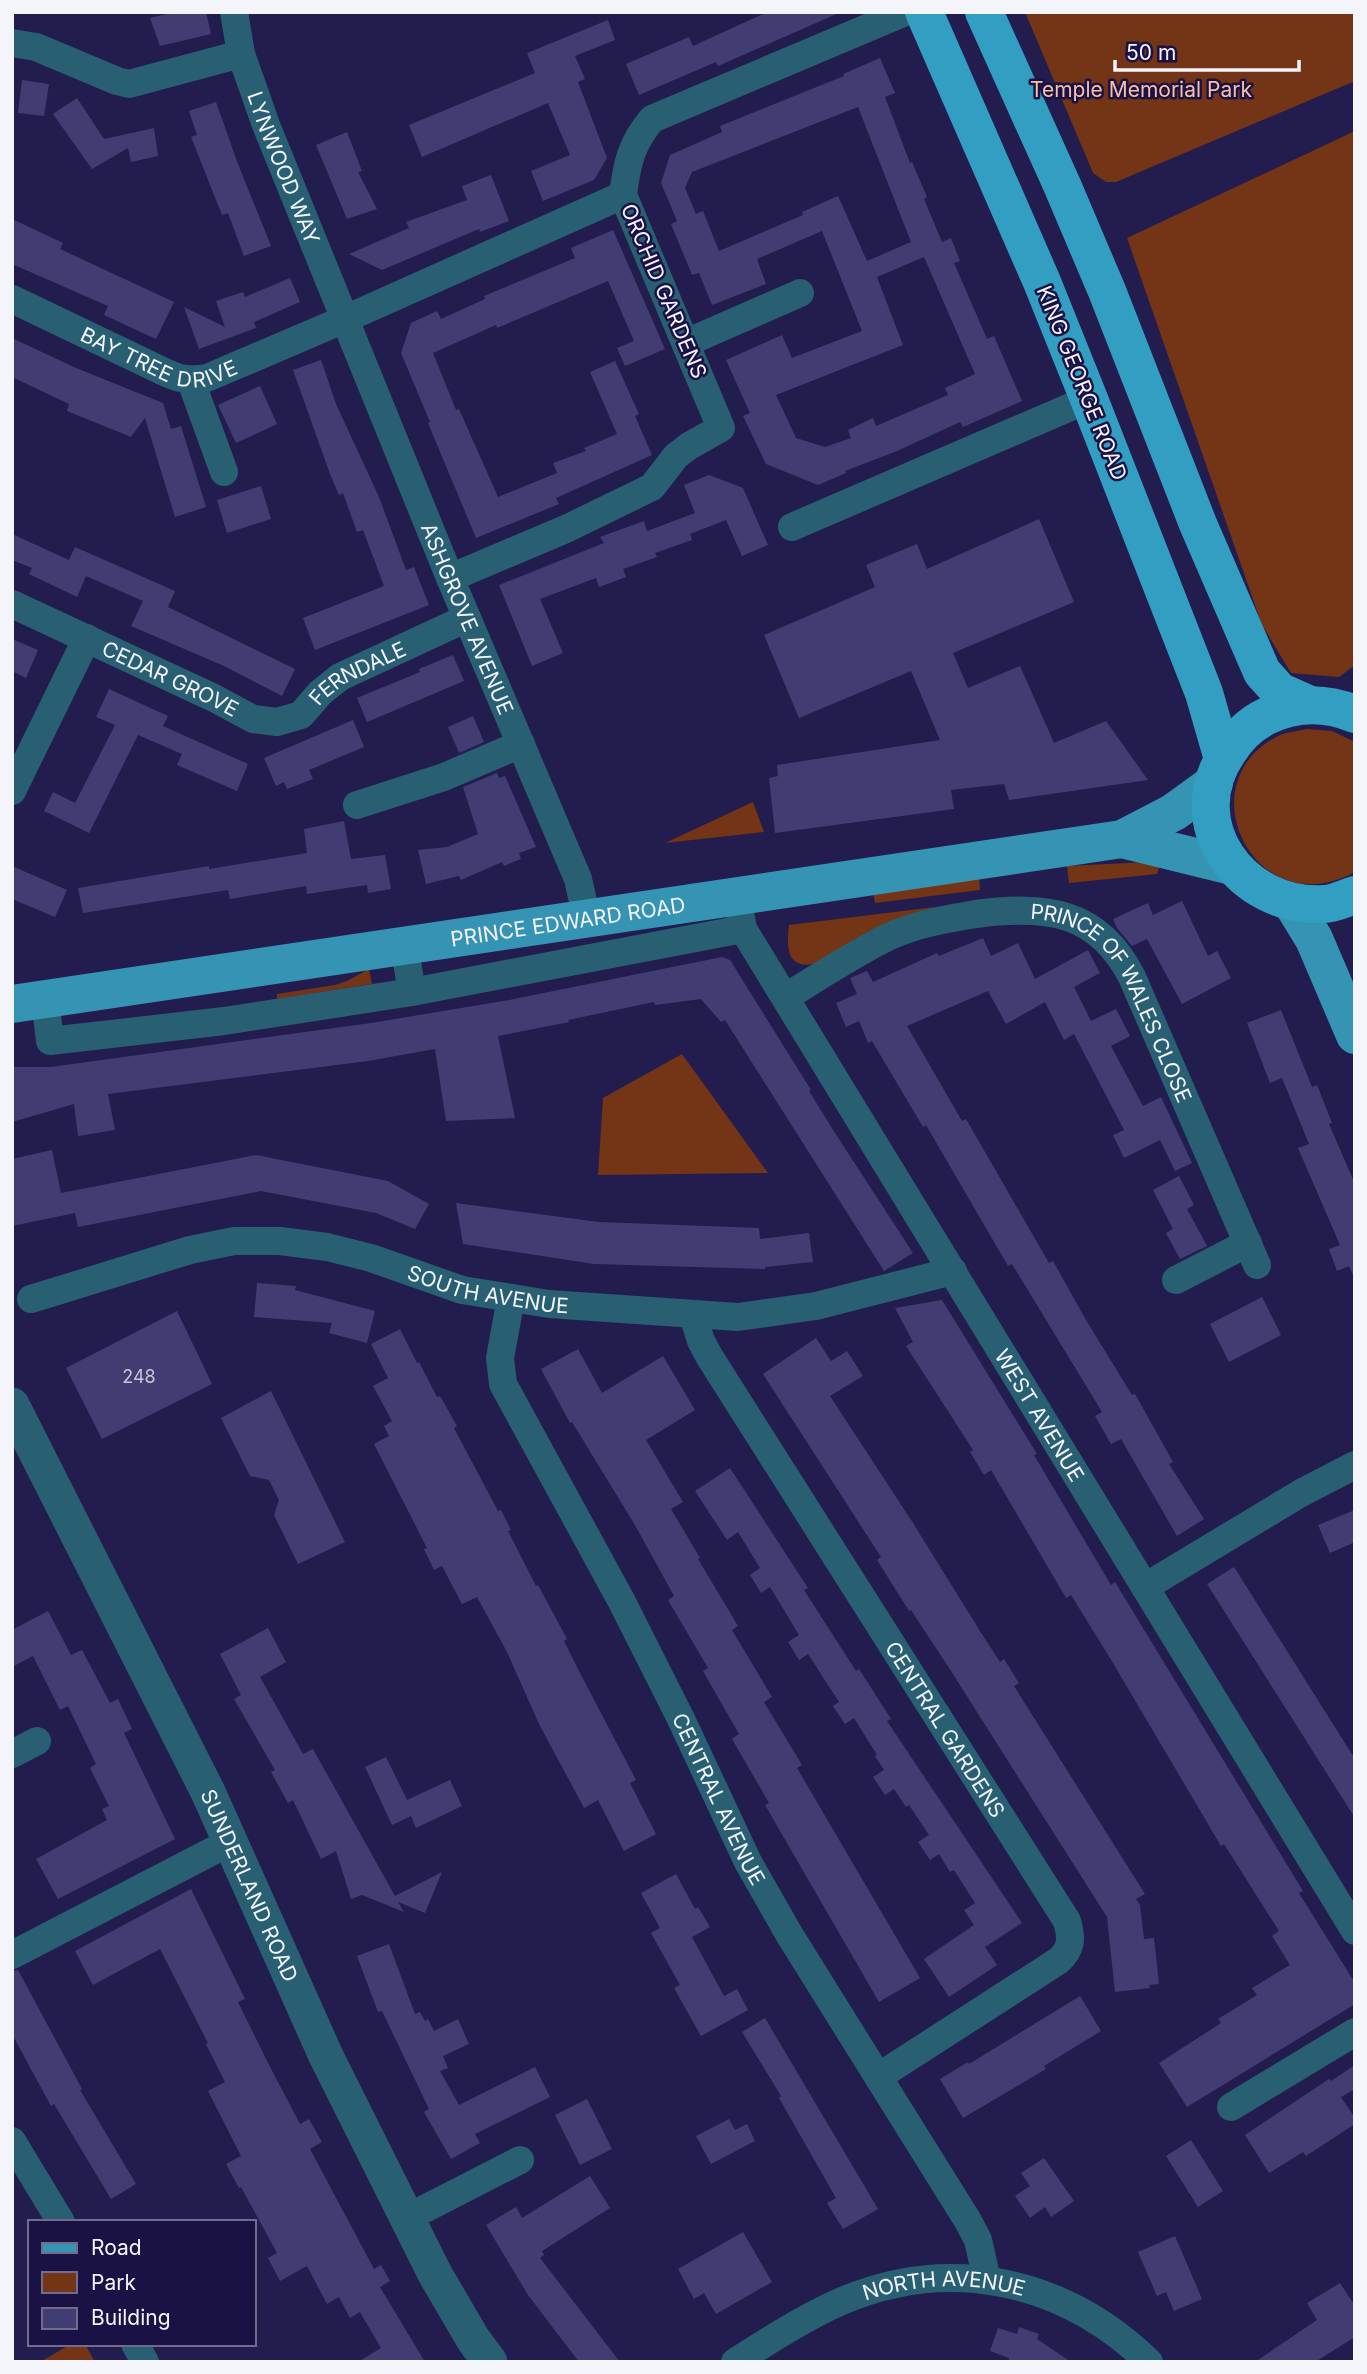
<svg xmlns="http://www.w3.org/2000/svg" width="1367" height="2374" font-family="Inter,sans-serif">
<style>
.green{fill:#733515}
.building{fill:#413d73;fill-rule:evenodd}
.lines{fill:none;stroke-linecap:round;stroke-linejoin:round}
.minor{stroke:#285f72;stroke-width:28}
.tertiary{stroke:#285f72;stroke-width:35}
.primary{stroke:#3593b4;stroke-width:38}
.trunk{stroke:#329ec2;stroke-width:38}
.labels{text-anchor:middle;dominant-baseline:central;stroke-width:5;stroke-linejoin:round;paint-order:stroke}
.number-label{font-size:18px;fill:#c7c6d9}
.park-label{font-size:21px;fill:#f6c0a9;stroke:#1a1144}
.street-label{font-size:21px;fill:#f4f4fb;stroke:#1a1144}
</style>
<rect width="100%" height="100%" fill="#231c4f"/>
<g class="green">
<path d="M1025,12H1355V81L1116,182H1106L1093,173Z"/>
<path d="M1355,131V665L1339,677L1291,673L1262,625L1127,238Z"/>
<path d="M1307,729L1332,731L1355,742V872C1255,927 1183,781 1280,735C1288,732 1298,731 1307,729Z"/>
<path d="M753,802L764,832L665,843Z"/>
<path d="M1148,862H1161L1157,874L1069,883L1067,866Z"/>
<path d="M979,875L980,890L875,903L873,891Z"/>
<path d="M935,907L884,926L819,963C787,971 786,949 789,925Z"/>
<path d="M369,969L372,984L277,999V994L335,985L347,981Z"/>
<path d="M682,1054L768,1173L598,1175L603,1098Z"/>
<path d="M71,2344H85L95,2362H40Z"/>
</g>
<g class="building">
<path d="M175,12H206L211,34L160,46L150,18Z"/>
<path d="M767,12H841L718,66L716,62L639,95L626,64L689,37L693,46Z"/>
<path d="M608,20L615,40L575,56L585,79L578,82L607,158L594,180L543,201L531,171L570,155L548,103L422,157L409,125L535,73L527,53Z"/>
<path d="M880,58L895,93L885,97L910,163L912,162L927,197L924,199L942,242L951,238L960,261L954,263L987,339L994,336L1022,401L963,427L960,422L897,451L845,471L846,473L818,485L766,464L743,416L750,413L726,360L782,335L792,358L862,331L822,231L757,259L766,284L712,305L699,273L692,275L671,224L677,221L661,183L670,155L722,132L720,126L844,76L843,74ZM858,107L911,242L867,261L838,196L802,212L803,215L719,251L703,211L696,214L685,188L692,172ZM924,257L975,374L945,388L948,395L876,426L873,418L848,430L851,438L825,447L796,438L776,395L903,345L877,277Z"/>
<path d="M22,80L49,84L44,116L18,113Z"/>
<path d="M77,98L104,139L154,128L158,156L131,162L128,148L92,169L53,114Z"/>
<path d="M216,102L238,164L271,246L244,256L228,213L222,215L191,137L197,135L189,111Z"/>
<path d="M347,132L362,171L358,172L377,209L347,219L316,145Z"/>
<path d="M491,175L509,221L480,232L479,229L382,270L349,254L409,228L406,222L467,200L462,186Z"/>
<path d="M12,219L63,243L60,249L174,302L156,339L104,315L108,306L12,264Z"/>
<path d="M613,230L665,349L625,366L617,348L634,341L608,281L497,328L496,325L433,353L456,410L459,409L498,497L557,473L553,463L586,451L584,448L617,434L590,372L615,361L639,414L635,416L652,455L556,498L559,504L476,538L428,423L430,422L401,353L411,323L437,311L441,319L485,299L484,296L575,258L571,248Z"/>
<path d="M290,278L300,302L254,322L256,328L199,349L184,307L225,327L216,301L243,292L245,297Z"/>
<path d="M12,338L76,368L163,403L171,429L181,426L206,507L175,517L145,418L131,437L67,411L69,404L12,377Z"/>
<path d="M321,360L336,404L379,497L406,570L414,567L429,605L315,650L303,618L384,586L363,530L357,532L343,493L339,495L330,474L293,370Z"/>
<path d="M260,386L277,424L236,443L218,405Z"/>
<path d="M709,475L743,488L768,545L742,556L726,520L690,534L692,540L655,553L657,557L623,569L626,577L599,587L596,578L540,599L563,653L532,666L499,585L604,543L600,537L644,521L647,531L695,513L684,485Z"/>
<path d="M261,486L271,519L227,533L217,500Z"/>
<path d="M1039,519L1074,602L953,653L968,688L1020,666L1054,743L1106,721L1148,780L1009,800L1004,784L951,790L954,809L775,833L769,778L778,776L777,765L940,740L911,671L799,718L764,635L875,587L866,565L917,544L927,569Z"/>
<path d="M12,534L69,560L75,547L175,591L168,607L295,669L282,696L224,666L131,626L143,601L86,576L77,597L29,574L32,568L12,560Z"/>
<path d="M12,639L38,650L26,678L12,671Z"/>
<path d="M453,655L464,681L367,722L357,698L420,672L419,669Z"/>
<path d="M109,689L168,716L163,726L248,764L237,791L177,765L182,754L138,735L89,833L44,811L53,792L75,803L115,725L96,717Z"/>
<path d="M473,716L484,742L459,753L448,727Z"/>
<path d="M353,720L364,747L309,770L313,779L287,789L284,782L276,786L264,758Z"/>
<path d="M497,773L499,778L505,776L536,847L519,853L521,859L504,866L502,862L461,880L459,876L426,884L418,850L447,847L478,834L463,787Z"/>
<path d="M344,821L351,859L385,855L391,889L368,893L367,885L307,894L306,886L230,899L228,890L83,913L78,888L209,866V869L307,853L304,829Z"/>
<path d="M12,866L67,890L55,917L12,899Z"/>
<path d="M1182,901L1208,956L1217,951L1231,978L1182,1004L1147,939L1132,946L1117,928L1113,919L1148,903L1153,915Z"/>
<path d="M983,938L991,956L1018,943L1035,979L1088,950L1100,973L1074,987L1091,1021L1116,1009L1130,1036L1111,1046L1143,1106L1161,1097L1192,1163L1175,1171L1160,1140L1124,1158L1113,1135L1124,1130L1074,1034L1064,1040L1045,1002L1006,1024L988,991L907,1026L962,1121L966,1119L1049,1263L1053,1261L1086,1320L1132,1395L1135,1394L1173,1462L1169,1464L1204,1519L1177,1536L1121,1439L1111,1444L1095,1416L1102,1412L1012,1264L1008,1266L926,1125L923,1127L872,1041L868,1043L859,1021L846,1027L836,1003L857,994L850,978L867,971L873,982L937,953L939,956Z"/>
<path d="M722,957L730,960L811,1090L809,1091L835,1133L913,1253L884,1271L725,1020L721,1022L701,999L655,1005L654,1002L568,1020L569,1022L498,1036L515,1118L446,1121L435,1049L368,1061L108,1094L115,1130L78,1136L74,1104L12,1122V1067H51L371,1023L509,1000Z"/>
<path d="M1281,1010L1312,1087L1317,1085L1332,1123L1329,1124L1355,1184V1279L1349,1266L1337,1271L1329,1249L1340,1245L1298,1148L1309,1144L1282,1078L1270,1083L1247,1023Z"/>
<path d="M52,1150L61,1193L256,1155L388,1181L429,1204L415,1229L376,1213L261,1191L78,1227L75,1213L12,1226V1159Z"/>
<path d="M1179,1176L1194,1205L1187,1209L1207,1246L1180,1259L1166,1233L1173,1229L1153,1190Z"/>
<path d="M456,1203L599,1222L759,1228L760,1239L809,1233L813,1262L765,1267V1269L594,1264L463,1244Z"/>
<path d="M257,1283L296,1286L295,1290L375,1311L367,1343L329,1333L332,1323L254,1317Z"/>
<path d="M1262,1297L1281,1335L1229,1362L1210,1324Z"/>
<path d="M942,1300L1037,1454L1034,1455L1111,1585L1115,1582L1303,1891L1299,1893L1355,1983V2004L1187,2107L1159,2063L1221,2023L1218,2019L1257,1995L1252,1988L1290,1965L1272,1936L1279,1931L1224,1844L1221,1846L1110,1658L1071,1595L1066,1598L991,1470L984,1475L970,1452L973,1450L906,1346L913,1342L895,1308Z"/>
<path d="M177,1311L212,1384L102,1439L66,1368Z"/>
<path d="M400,1329L417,1363L419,1362L437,1397L440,1396L457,1426L454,1428L498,1511L501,1510L511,1530L508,1531L536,1586L538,1585L567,1639L564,1641L579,1671L636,1780L630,1783L656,1834L624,1851L598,1800L584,1808L539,1724L507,1652L477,1597L462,1604L442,1566L434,1570L424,1549L427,1548L374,1444L389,1436L384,1426L392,1421L373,1386L388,1378L371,1344Z"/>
<path d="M816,1338L831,1361L847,1351L863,1376L830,1396L913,1523L980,1631L1000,1662L1004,1659L1019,1683L1014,1686L1145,1894L1136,1899L1140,1905L1144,1939L1154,1938L1159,1984L1149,1985L1150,1988L1115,1992L1107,1917L951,1671L911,1610L909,1611L877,1560L881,1557L763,1374Z"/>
<path d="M578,1349L602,1393L663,1356L695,1410L646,1440L683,1502L671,1509L700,1558L698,1559L738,1626L732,1630L772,1697L764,1702L802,1765L797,1768L920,1978L879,2002L765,1805L769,1803L732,1739L739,1734L703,1671L708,1668L668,1600L674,1596L635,1525L572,1422L570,1423L541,1369Z"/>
<path d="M271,1391L345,1542L298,1564L274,1515L279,1500L269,1480L250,1476L221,1418Z"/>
<path d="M730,1468L808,1588L804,1590L856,1671L859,1669L891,1719L887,1721L1022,1923L985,1947L997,1965L949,1997L924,1959L974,1925L964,1910L975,1903L954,1870L950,1872L939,1854L930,1860L918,1842L929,1835L909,1805L906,1807L894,1789L885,1795L873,1777L884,1770L875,1756L877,1755L854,1718L845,1724L833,1706L839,1702L808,1654L799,1660L788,1642L799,1635L770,1587L761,1593L750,1575L760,1568L738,1532L727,1540L695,1491Z"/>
<path d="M1355,1510V1542L1330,1553L1318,1525Z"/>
<path d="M1234,1567L1355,1759V1818L1207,1584Z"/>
<path d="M48,1611L71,1655L82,1650L110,1703L118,1699L132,1729L124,1733L175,1839L58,1899L36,1859L107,1820L102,1809L109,1806L90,1768L96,1764L68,1706L60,1710L33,1656L12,1667V1630Z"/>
<path d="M268,1628L286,1662L260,1677L303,1754L313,1749L395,1896L442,1872L425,1913L398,1902L404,1912L362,1895L351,1899L336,1851L321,1859L293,1800L288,1803L271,1772L275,1770L234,1699L241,1695L220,1654Z"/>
<path d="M386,1757L407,1800L450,1780L462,1806L416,1828L411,1816L392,1825L365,1767Z"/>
<path d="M676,1874L695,1909L698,1907L710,1927L692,1937L724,1996L737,1989L748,2010L701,2036L674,1988L680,1985L651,1933L660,1928L641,1893Z"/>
<path d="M191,1889L245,1999L238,2002L267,2061L300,2124L309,2119L322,2142L310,2149L374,2269L381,2265L390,2281L380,2287L425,2362H358L381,2348L360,2312L350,2318L339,2297L327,2304L307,2266L280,2281L268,2258L277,2253L241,2187L239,2188L226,2164L241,2156L208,2091L225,2082L206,2044L208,2043L160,1949L93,1985L75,1951Z"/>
<path d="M389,1944L415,2014L420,2012L425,2021L428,2019L434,2031L458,2019L469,2044L443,2056L448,2068L440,2071L459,2105L535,2067L550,2097L475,2134L480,2143L451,2159L424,2112L429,2109L382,2011L378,2012L357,1956Z"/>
<path d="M18,1970L82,2089L80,2090L136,2184L111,2199L54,2104L51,2106L12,2034V1971Z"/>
<path d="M1080,1996L1101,2031L1044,2066L1046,2069L963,2118L940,2079L968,2062L969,2064Z"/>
<path d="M765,2018L878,2209L843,2229L827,2203L836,2198L779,2098L781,2096L742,2032Z"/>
<path d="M1355,2065V2089L1341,2097L1355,2118V2124L1306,2156L1303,2152L1269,2173L1245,2135L1329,2079L1331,2081Z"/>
<path d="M587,2099L612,2149L580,2165L555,2115Z"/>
<path d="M729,2119L735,2130L747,2124L755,2141L711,2164L696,2136Z"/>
<path d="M1191,2140L1223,2191L1198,2207L1166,2156Z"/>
<path d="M1044,2158L1074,2201L1051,2217L1045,2207L1030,2218L1015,2196L1030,2186L1021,2173Z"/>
<path d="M590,2176L610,2208L542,2251L544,2255L540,2258L620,2362H579L528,2295L486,2225L516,2207L522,2218Z"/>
<path d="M743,2232L772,2282L716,2314L704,2293L694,2299L678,2269Z"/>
<path d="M1175,2236L1202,2299L1174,2311L1166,2292L1157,2296L1138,2252Z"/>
<path d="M1340,2283L1355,2306V2337L1315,2362H1255L1317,2320L1307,2303Z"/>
<path d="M1019,2327L1039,2334L1037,2339L1071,2362H1008L1009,2358L990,2351L998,2328L1017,2334Z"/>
</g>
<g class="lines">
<g class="minor">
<path id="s1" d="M234,12L241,54L266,125L450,578L578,879L587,919"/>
<path d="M12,43L36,47L117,81L129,84L241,54"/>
<path id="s2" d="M12,299L154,367C174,377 184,382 207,378L345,319L623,195"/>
<path d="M686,343L800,293"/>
<path d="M191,381L224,472"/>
<path d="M792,527L1089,399"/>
<path d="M450,578L568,528L652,487L676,456L689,446L721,428L623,195C627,163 631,144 652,119L905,12"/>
<path id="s3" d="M12,604L214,698L253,719L277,722L301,715L320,693L340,677L467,618"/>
<path d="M12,791L87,638"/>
<path d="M357,805L444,777L521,744"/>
<path id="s4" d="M737,895L743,929L1355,1931"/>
<path d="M404,944L412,992"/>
<path id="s5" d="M786,997C819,977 853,954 888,937C916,924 946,919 976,914C1045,905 1098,910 1132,977L1257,1265"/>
<path d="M45,999L50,1041L224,1021L412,992L743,929"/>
<path d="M1176,1280L1248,1243"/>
<path id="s6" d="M511,1298L500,1358L503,1384L622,1602L681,1719L748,1862L789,1934L968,2221L978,2240L987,2280"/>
<path id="s7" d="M31,1299L190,1250L234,1241H280L327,1247L371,1258L462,1290L549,1304L738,1317L816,1306L953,1271"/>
<path id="s8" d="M693,1315L701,1341L709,1356L1067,1921C1072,1938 1072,1949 1058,1961L878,2077"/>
<path d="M1145,1587L1301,1493L1355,1465"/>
<path d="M12,1754L37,1741"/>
<path d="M12,1955L230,1842"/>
<path d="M1231,2107L1355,2032"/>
<path d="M12,2141L61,2222"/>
<path d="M407,2218L520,2160"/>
<path d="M135,2344L145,2362"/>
<path id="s9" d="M735,2362C770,2340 805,2317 842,2301C951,2255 1064,2280 1149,2362"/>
</g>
<path class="tertiary" id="s10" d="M12,1405L208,1792L326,2056L435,2274L473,2339L490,2362"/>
<g class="primary">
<path d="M1122,839L1232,866"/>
<path d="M1292,903L1314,939L1355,1035"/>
<path id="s11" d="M12,1004L1122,839L1174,812L1214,783"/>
</g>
<g class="trunk">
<path d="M924,12L1042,282L1089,399L1204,693L1223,759"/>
<path d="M984,12L1062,185L1107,291L1198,524L1262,672L1279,691L1308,704"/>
<path d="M1355,714C1325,702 1296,702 1267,716C1250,724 1238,736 1228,752C1179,823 1241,909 1324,904C1334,904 1345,898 1355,895"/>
</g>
</g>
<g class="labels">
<g class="number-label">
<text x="139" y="1376">248</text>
</g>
<g class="park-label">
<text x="1141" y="89">Temple Memorial Park</text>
</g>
<g class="street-label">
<text stroke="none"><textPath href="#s1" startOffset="164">LYNWOOD WAY</textPath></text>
<text transform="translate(664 291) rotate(67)">ORCHID GARDENS</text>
<text stroke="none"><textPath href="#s2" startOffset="161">BAY TREE DRIVE</textPath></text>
<text transform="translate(1082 383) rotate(68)">KING GEORGE ROAD</text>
<text stroke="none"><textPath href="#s1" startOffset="651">ASHGROVE AVENUE</textPath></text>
<text stroke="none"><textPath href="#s3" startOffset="388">FERNDALE</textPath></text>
<text stroke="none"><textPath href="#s3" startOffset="175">CEDAR GROVE</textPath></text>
<text stroke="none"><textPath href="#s11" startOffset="562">PRINCE EDWARD ROAD</textPath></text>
<text stroke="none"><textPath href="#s5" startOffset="396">PRINCE OF WALES CLOSE</textPath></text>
<text stroke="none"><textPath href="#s7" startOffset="472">SOUTH AVENUE</textPath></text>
<text stroke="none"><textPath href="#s4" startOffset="604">WEST AVENUE</textPath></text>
<text stroke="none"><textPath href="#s8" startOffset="486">CENTRAL GARDENS</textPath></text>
<text stroke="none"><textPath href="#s6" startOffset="555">CENTRAL AVENUE</textPath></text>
<text stroke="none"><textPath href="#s10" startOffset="536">SUNDERLAND ROAD</textPath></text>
<text stroke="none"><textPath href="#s9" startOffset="228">NORTH AVENUE</textPath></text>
</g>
</g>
<rect width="1367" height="2374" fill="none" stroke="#f4f4fb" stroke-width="28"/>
<rect x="28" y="2220" width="228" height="126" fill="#1a1144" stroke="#716c8d" stroke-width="2"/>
<rect x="42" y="2243" width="35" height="10" fill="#3593b4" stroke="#716c8d" stroke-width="2"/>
<text x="91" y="2255" font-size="21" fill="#f4f4fb">Road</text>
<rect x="42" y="2272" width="35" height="21" fill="#733515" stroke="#716c8d" stroke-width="2"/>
<text x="91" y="2290" font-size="21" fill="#f4f4fb">Park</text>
<rect x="42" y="2308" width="35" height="21" fill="#413d73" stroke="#716c8d" stroke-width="2"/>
<text x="91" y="2325" font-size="21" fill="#f4f4fb">Building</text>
<path d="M1115 60v10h184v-10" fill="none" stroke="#f4f4fb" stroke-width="3.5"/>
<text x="1126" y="60" font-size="21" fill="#f4f4fb" stroke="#1a1144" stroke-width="5" paint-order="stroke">50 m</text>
</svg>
